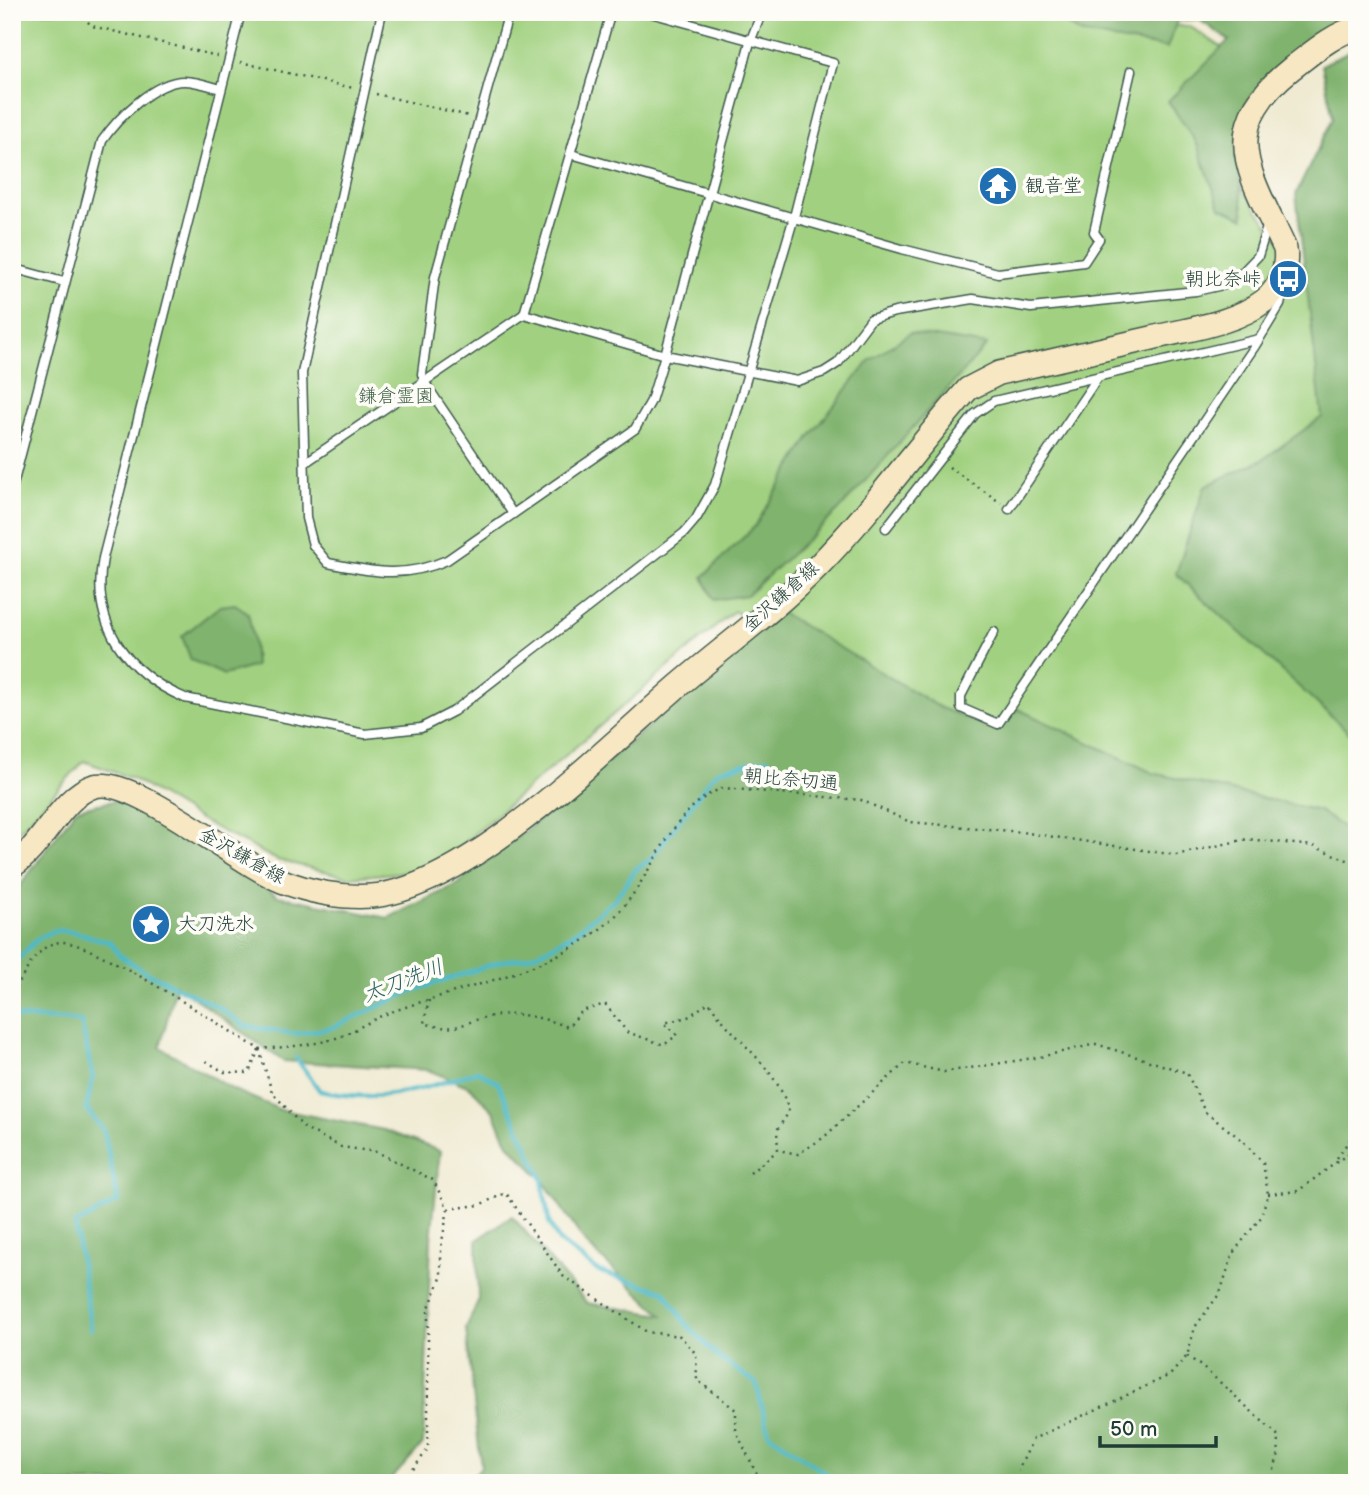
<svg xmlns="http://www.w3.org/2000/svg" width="1369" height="1495" font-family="'Balsamiq Sans','Klee One',sans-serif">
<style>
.green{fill:#a1d180;stroke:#60875a;stroke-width:2}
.forest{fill:#80b36e;stroke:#507851;stroke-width:2}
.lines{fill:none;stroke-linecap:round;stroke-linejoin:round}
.stream{stroke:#4db9c8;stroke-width:4.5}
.service-casing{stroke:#3e574c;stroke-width:11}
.secondary-casing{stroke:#3e574c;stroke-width:26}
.path{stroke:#3e574c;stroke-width:2.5;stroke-dasharray:2 5;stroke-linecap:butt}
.service{stroke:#fff;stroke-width:8}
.secondary{stroke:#f8e7c3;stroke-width:23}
.labels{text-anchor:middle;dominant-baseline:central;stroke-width:7;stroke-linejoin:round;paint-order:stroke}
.poi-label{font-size:19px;fill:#1f3d34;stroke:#fdfcf7;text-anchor:start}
.park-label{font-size:19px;fill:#406247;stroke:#fdfcf7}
.street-label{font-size:19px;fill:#1f3d34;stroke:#fdfcf7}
.water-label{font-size:21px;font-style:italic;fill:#2d6260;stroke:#fdfcf7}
</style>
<rect width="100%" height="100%" fill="#fdfcf7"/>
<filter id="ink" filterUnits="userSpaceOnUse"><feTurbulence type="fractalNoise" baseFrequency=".0143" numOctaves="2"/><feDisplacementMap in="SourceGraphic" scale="14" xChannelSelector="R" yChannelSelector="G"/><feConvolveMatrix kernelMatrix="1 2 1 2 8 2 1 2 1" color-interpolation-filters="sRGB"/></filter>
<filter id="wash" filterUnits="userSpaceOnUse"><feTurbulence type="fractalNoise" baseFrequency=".00686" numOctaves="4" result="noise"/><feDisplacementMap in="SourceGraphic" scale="28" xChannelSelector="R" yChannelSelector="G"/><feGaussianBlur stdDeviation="1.57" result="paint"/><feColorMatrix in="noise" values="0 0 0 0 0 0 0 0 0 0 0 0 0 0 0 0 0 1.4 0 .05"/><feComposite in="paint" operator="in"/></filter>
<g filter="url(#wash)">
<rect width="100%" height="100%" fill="#efead1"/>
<path class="green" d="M12,12H1059L1077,23L1189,26L1235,56L1206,129L1249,199L1342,323L1357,599V865L941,747L734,611L432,870L349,877L277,860L206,823L133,779L84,761L12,838Z"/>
<g class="forest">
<path d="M1046,12H1357V19L1286,64L1247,100L1236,144L1244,218L1220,207L1196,142L1168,101L1229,40L1198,19L1177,21L1167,48L1082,34Z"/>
<path d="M1357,47V740L1176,574L1205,486L1262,460L1322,417L1296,194L1333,118L1322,65Z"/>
<path d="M910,333L987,345L838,511L747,595L714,600L703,577L755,526L809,438L869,361Z"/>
<path d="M235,604L248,613L253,637L255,666L224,675L191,660L182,636L220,606Z"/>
<path d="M780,612L941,708L997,730L1018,709L1153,773L1319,811L1357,837V1483H467L481,1467L466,1329L478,1301L477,1240L512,1216L587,1303L662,1315L586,1244L542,1179L508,1144L494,1112L470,1087L428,1070L283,1061L176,985L160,1047L234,1090L281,1110L384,1130L440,1151L431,1239L423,1444L388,1483H12V897L76,809L118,800L146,804L278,896L388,918L456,885L558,805Z"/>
</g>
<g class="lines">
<g class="stream">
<path d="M12,966C53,919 54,927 110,942L119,955L144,971L218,1007L245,1026L295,1034L331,1028L412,991L502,961L524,958L545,950L574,933L614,900L637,868L650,860L714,774L722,769L768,759"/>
<path d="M12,1017L81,1021L93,1078L86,1109L104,1131L118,1201L75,1225L91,1329"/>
<path d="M296,1058L320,1091C382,1104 420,1090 478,1071L498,1083L542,1179L549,1222L559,1241L598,1271L665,1292L687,1325L718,1357L756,1383L769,1434L840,1483"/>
</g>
</g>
</g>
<g filter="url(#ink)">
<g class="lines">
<g class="service-casing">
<g id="service">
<path d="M241,12L103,558C90,623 126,673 185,698L365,734L421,728L454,711L684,533L696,519L715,485L794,217L833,63L647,12"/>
<path d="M382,12L302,373L306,518L313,545L328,563C373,572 404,579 447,560L635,429L651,401L665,355L750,42L762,12"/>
<path d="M509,12L435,277L422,374L425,383L513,514"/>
<path d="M571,154L902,249L998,273L1084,262L1099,239L1094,232L1131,71"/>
<path d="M12,268L64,282"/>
<path d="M524,314L611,12"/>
<path d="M306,462L524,314L665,355L797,381L824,372L838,363L871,319L895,312L973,299L1031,308L1196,291L1232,283L1258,256L1268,224"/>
<path d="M12,489L102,141C117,119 154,81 184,81C196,81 210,86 221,89"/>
<path d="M1009,509L1098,377"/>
<path d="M886,528L975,414L994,401L1259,339"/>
<path d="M994,632L961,696V708L998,724L1255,346L1280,305L1283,292"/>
</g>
</g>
<g class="secondary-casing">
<path id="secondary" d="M12,866C42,848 61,796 94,786C133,775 238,864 282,881C309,892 342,898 371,896C467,889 606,748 679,685C725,646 776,609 818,566C872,511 917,447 968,389L999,373C1050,361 1101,350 1152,338C1188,329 1234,324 1264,301C1280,288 1288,268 1285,249C1251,174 1214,130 1292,68C1312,53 1333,34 1357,28"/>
</g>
<g class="path">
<path d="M78,12L92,26L217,56"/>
<path d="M240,62L353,88"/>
<path d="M376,94L469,116"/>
<path d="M949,467L1001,503"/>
<path d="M12,994C24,977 36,943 61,942C92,940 225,1029 259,1049L272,1092L303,1127L341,1147L377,1152L433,1180L448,1209L441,1247V1278L428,1310V1449L403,1483"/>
<path d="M429,1000L424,1023C460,1034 459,1022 492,1016C518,1011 544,1018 568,1027L582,1011L605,1004L627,1032L664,1045L677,1035L664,1023L688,1017L709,1002C733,1040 779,1068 789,1112L777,1130L778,1150L798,1154L823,1138L905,1063L944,1072L1040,1057L1096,1044L1187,1073L1205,1112L1242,1140L1263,1163L1268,1194L1261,1217L1233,1253L1220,1293L1195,1327L1187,1356L1170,1375L1033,1439L1018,1471"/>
<path d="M259,1049C283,1047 309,1046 333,1039C351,1034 368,1021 386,1014C460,986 550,974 611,920C653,882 667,808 723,788L861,800L910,822L1021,832L1176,855L1247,839L1313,846L1357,864"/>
<path d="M206,1061L224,1072L249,1073L259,1049"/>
<path d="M1337,1158L1357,1129"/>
<path d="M750,1173L777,1151"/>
<path d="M1268,1194L1298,1191L1357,1147"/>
<path d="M448,1209L479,1205L506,1193L563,1276L647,1332L680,1336L696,1354L697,1380L736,1410V1431L761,1483"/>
<path d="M1187,1356C1220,1379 1246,1408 1277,1434L1279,1453L1270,1483"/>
</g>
<use href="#service" class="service"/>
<use href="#secondary" class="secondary"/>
</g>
</g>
<defs>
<g id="temple-disc" transform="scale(2.0125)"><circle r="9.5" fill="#1f6fb2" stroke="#fdfcf7"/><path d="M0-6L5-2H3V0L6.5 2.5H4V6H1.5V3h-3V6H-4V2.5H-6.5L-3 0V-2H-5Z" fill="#fff"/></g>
<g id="bus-disc" transform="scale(2.0125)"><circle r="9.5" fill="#1f6fb2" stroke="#fdfcf7"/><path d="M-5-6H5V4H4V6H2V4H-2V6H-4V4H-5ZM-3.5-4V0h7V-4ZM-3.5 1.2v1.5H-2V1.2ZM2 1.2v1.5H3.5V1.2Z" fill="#fff"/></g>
<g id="sight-disc" transform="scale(2.0125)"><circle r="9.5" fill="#1f6fb2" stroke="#fdfcf7"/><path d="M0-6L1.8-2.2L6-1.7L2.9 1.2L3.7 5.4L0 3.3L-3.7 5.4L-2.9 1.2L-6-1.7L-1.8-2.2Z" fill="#fff"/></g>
</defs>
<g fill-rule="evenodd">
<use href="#temple-disc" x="998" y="186"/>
<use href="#bus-disc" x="1288" y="279"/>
<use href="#sight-disc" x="151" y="924"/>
</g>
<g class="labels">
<g class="poi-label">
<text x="1025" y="186">観音堂</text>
<text x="1261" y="279" text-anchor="end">朝比奈峠</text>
<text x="178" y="924">大刀洗水</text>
</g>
<g class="park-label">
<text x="396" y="396">鎌倉霊園</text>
</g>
<g class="street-label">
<text transform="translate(781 597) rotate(-42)">金沢鎌倉線</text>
<text transform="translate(791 780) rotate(5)">朝比奈切通</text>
<text transform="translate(242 856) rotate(29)">金沢鎌倉線</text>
</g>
<g class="water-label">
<text transform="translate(403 981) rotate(-21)">太刀洗川</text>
</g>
</g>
<rect width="1369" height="1495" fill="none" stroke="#fdfcf7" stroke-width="42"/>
<path d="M1100 1436v10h116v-10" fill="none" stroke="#1f3d34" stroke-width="3.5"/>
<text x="1110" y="1436" font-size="21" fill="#1f3d34" stroke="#fdfcf7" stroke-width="5" paint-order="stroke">50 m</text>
</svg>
